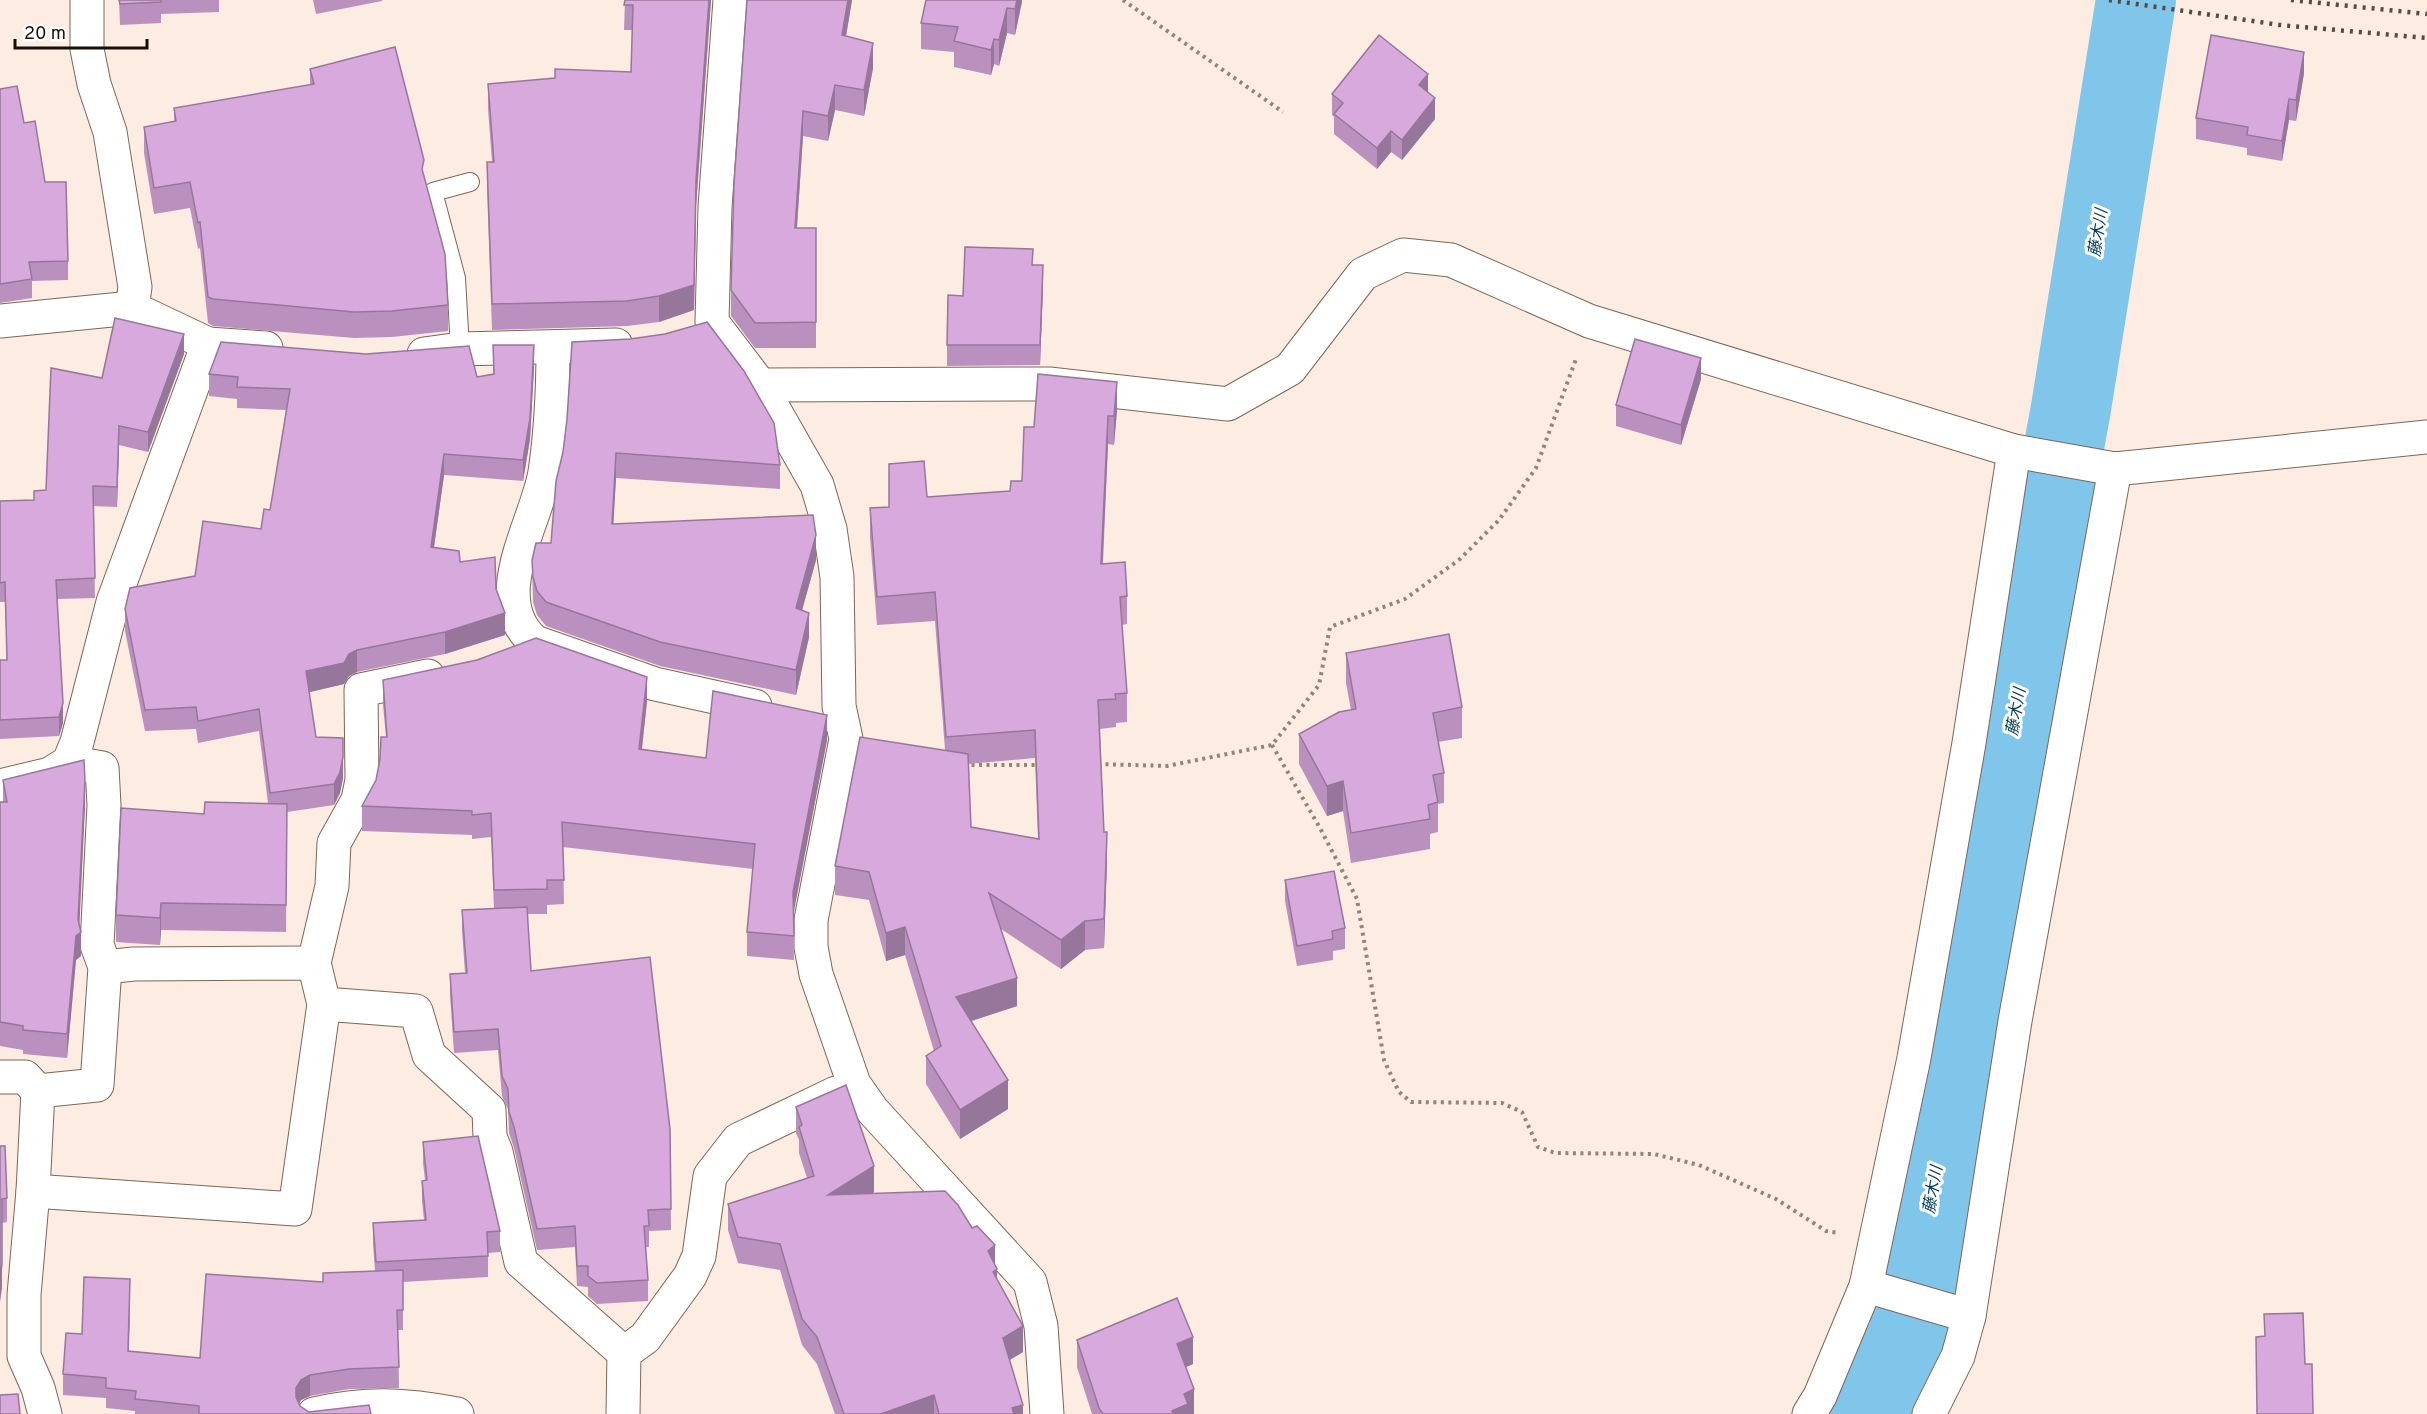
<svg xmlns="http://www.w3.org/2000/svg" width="2427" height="1414" font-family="Overpass,'Noto Sans JP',sans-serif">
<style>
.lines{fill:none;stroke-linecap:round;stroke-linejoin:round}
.river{stroke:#80c5ea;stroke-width:80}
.service-casing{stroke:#7c6656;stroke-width:20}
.minor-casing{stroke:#7c6656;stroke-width:35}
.path{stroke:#90847b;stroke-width:4;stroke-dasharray:3 4.5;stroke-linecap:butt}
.service{stroke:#fff;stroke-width:18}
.minor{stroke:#fff;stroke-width:33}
.rail{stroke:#564b44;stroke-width:4.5;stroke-dasharray:3 6;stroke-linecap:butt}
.wall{fill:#ba91be;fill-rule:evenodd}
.shaded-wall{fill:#97769b}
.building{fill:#d8a9dd;stroke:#97769b;stroke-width:1.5}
.labels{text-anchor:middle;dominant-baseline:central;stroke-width:6;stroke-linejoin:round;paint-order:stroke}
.water-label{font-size:16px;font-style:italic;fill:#003b54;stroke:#fdfdfd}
</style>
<rect width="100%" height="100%" fill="#fcece1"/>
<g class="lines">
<path class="river" d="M1868,1414L1908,1336L1997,815L2071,408L2136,0"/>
<g class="service-casing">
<path id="service" d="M460,349L456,278L433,192L470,182"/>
</g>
<g class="minor-casing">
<g id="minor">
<path d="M87,0V49L94,84L110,132L135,287L132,308"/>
<path d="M730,0L715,207L712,322L760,385L817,485L830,529L837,577L839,706L846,739L811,920V947L816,974L854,1084L873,1111L1030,1282L1041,1326L1047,1414"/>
<path d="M0,321L132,308L208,344"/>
<path d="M553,348C553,389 551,431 545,472C537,522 484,600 535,642L655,684L755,706"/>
<path d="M424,354L460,349L616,345"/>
<path d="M760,385L1049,384L1228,404L1290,369L1363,274L1403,255L1451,260L1589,321L2014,451L2115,469L2427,437"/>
<path d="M0,786L50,774L69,762L77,742L113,602L208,344L266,348"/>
<path d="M314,963L332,886L334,843L358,800L362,780L361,690L428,676"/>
<path d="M324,1004L416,1011L429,1055L489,1110L490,1137L496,1152L521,1262L624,1353"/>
<path d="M0,1077H25L38,1091"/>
<path d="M33,1191L295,1209L324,1004L314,963L134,964L105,967"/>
<path d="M1866,1286L1969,1316"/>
<path d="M45,1414L38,1388L24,1356V1295L33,1191L38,1091L97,1085L105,967L97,945L104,805L102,768L69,762"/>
<path d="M314,1414C366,1402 405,1404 457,1414"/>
<path d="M623,1414L624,1353L645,1338L690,1276L699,1256L710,1176L738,1140L836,1093"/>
<path d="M1809,1414L1820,1396L1866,1286L1914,1058L1969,743L2014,451"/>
<path d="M1929,1414L1958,1356L1969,1316L2015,1021L2115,469"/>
</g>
</g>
<g class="path">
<path d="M1123,0L1283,112"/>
<path d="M1272,745L1320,828L1357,899L1384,1060L1399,1092L1411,1102L1502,1103L1522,1112L1538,1147L1555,1153L1654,1154L1699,1165L1776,1199L1826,1231L1838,1233"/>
<path d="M1098,764L1167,766L1272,745L1319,685L1330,627L1405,599L1460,559L1499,520L1536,468L1576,359"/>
<path d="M964,765H1040"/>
</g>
<use href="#service" class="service"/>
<use href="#minor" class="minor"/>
<g class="rail">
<path d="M2109,0L2280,25L2427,38"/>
<path d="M2291,0L2427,14"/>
</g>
</g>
<g class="wall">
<path d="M119,0H219V12L161,14V23L120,25Z"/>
<path d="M313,0H382V1L316,14Z"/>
<path d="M625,0H711L696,206L694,310L659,322L627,326L492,330L487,187V162H492L488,109V84L631,72L632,30H624Z"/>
<path d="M747,0H852L846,36L873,68L864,116L835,110L828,141L803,136L797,228H816V348H755L731,316V290Z"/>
<path d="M1022,0L1015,35L1007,33L999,66L994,64L991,75L954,67V52L921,49V23Z"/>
<path d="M310,69L424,174L448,305V331L392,337L354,338L213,326L208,323L200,248L198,249L190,208L154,214L144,153V127L174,122V108L310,85Z"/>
<path d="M2304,73L2296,121L2289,120L2282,161L2247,155V148L2196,139V118Z"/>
<path d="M0,89L24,123L45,182L68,261V280L32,281V298L0,303Z"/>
<path d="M1428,93L1435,119L1402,160L1391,152L1377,169L1334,134V117L1332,115V94Z"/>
<path d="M1033,265L1043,286L1040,365L947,366V345L963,296Z"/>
<path d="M493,345L534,367L530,439L523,481L444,475L434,547L460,562L496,589L505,635L445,654L357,672L349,676L344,684L309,692L316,737L343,778L340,793L334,805L287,812L286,932L161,930L160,945L116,942V915L204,814L268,803L259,731L198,743L196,729L145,731L125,631V609L195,576L261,529L270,510L286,410L237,408V399L209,396V374L477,377L493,374Z"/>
<path d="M184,354L148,452L119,445L117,507L93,506L95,598L57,599L63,723L59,736L0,739V660H7L5,602H0V501L34,500L46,490L102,378Z"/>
<path d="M1701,379L1681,445L1616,426V405Z"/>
<path d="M1117,410L1114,445L1108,444L1103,564L1127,596V624L1122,625L1127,693V722L1116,723V727L1100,729L1104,832L1107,860L1104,948L1085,950L1061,969L1001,929L1017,1006L971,1021L1008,1109L960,1139L926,1084V1056L934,1051L905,955L886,961L869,900L835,895V866L945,750L935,621L877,625L870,537V508L889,507L927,497L1010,491L1022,481L1034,427ZM1035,758L1038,839L971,827L968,764Z"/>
<path d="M567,419L780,465V489L616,478L613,524L816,560L802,610L809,637L796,695L660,666L546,626L537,615L533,602L532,560L551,543Z"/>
<path d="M1346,653L1462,707V738L1438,742L1444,773V803L1438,804V832L1430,834V849L1351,863L1343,811L1327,816L1299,764V734L1351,710L1346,683Z"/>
<path d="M383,680L647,701L642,749L706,758L827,740L793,912L794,960L747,956V932L753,869L563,847L564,904L547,905V914H527L531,971L670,1129L671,1230L649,1231V1247H646L648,1280V1301L597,1304L588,1296V1287L577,1286L575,1247L537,1250L514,1148L509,1133L508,1109L502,1096L498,1050L454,1053L450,995V974L465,973L462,931V910L494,909L491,837L472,839V835L362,831V806L376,780L386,737L383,705Z"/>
<path d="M3,780L85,805L79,924L81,956L76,960L67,1058L23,1054V1050L0,1046V802H3Z"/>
<path d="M1285,880L1345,928V949L1333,951V960L1297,966L1285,901Z"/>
<path d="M796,1107L874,1192L872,1193L972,1228L995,1264L997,1280L1023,1352L1009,1360L1023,1414H835L817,1364L802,1345L780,1270L738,1263L728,1230V1204L807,1178L799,1153V1140L796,1133Z"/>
<path d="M423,1142L500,1231V1252L488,1253V1277L403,1282V1330H398L399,1388L349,1389L310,1396L301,1400L299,1404L300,1406L309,1412L371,1414H135V1411L106,1408V1398L63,1395V1374L82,1334L130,1299L129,1351L200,1358L323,1282L375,1271L373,1244V1223L424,1220L422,1201V1181L425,1180L423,1163Z"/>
<path d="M0,1146L7,1198V1222L2,1223V1288Z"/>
<path d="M1077,1340L1193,1364L1186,1367L1194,1414H1092L1077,1367Z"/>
</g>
<g class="shaded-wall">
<path d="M709,0H711L696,206L694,310L659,322V296Z"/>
<path d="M848,0H852L842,60V35Z"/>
<path d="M1017,0H1022V2L1015,35V9Z"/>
<path d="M1007,8V33L999,66V40Z"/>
<path d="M994,39V64L991,75V50Z"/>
<path d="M873,43V68L864,116V90Z"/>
<path d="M2304,52V73L2296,121V100Z"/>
<path d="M1428,74V95L1419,85Z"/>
<path d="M835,85V110L828,141V116Z"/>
<path d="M1435,98V119L1402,160V140Z"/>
<path d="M2289,99V120L2282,161V141Z"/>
<path d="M803,111V136L795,254V228Z"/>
<path d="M1391,131V152L1377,169V148Z"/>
<path d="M1043,265V286L1040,365V345Z"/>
<path d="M184,334V354L148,452V432Z"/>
<path d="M534,345V367L530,439L523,481V460Z"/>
<path d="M1701,358V379L1681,445V425Z"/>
<path d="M1117,382V410L1114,445V416Z"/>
<path d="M1108,416V444L1101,592V564Z"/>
<path d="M119,426V445L117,507V487Z"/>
<path d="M616,453V478L612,549V524Z"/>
<path d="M444,454V475L431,568V547Z"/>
<path d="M816,535V560L796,632V608Z"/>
<path d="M505,613V635L445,654V632Z"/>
<path d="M809,613V637L796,695V670Z"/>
<path d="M357,650V672L349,676L344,684L306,693V671Z"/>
<path d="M647,677V701L639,774V749Z"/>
<path d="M63,703V723L59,736V717Z"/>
<path d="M827,715V740L793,916V892Z"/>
<path d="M343,757V778L340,793L334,805V784Z"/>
<path d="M85,781V805L79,934L81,932V956L76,960L67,1058V1034L76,936L78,920Z"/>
<path d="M1343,781V811L1327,816V786Z"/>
<path d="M1107,832V860L1104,948V919Z"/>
<path d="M161,903V930L160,945V918Z"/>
<path d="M1085,921V950L1061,969V940Z"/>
<path d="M905,927V955L886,961V933Z"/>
<path d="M1017,978V1006L956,1026V997Z"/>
<path d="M1008,1080V1109L960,1139V1110Z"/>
<path d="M874,1166V1192L828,1221V1195Z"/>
<path d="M995,1245V1270L997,1269V1295L988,1251Z"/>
<path d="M2,1264V1288L0,1302V1278Z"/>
<path d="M130,1279V1299L128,1371V1351Z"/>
<path d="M1023,1326V1352L1003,1364V1338Z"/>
<path d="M1193,1337V1364L1177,1371V1344Z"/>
<path d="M310,1375V1396L301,1400L296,1409V1414V1388L301,1380Z"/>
<path d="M1194,1389V1414H1172V1411L1184,1394Z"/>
<path d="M934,1395V1414H881Z"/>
<path d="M1023,1405V1414H1012V1408Z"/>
</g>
<g class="building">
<path d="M119,0H161V2L120,4Z"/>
<path d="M625,0H709L696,180L694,285L659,296L627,301L492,304L487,162H494L488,84L555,78V69L631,72L633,5H624Z"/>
<path d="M747,0H848L842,35L873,43L864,90L835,85L828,116L803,111L795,228H816V322L755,323L731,290L734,183Z"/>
<path d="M926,0H1017L1015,9L1007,8L999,40L994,39L991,50L954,41L958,27L921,23Z"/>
<path d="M1379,35L1428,74L1419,85L1435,98L1402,140L1391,131L1377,148L1334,114L1343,103L1332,94Z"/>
<path d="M2211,35L2304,52L2296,100L2289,99L2282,141L2247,135L2248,127L2196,118Z"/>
<path d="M395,47L424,160L422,169L445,254L448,305L392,311L354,312L213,299L208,297L200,222L198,223L190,182L154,188L144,127L176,121L174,108L314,84L310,69Z"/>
<path d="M17,86L24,123L35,121L45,182H66L68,261L29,262L32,279L0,284V89Z"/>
<path d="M965,247L1033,249L1032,265H1043L1040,345H947L948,295L963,296Z"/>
<path d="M115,318L184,334L148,432L119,426L117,487L93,486L95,578L56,580L63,703L59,717L0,720V660H7L5,582L0,583V501L34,500V491L46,490L51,368L102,378Z"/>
<path d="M707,322L744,371L774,423L780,465L616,453L612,524L813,515L816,535L796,608L809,613L796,670L660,642L546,602L537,591L533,577L532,560L536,543H551L556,481L563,452L567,419L572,342L630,339L665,334Z"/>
<path d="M1635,339L1701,358L1681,425L1616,405Z"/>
<path d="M221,342L366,354L469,346L477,377L494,374L493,345H534L530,418L523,460L444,454L431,547L459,551L460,562L495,557L496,589L505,613L445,632L357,650L349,654L344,663L306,671L316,737L343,738V757L340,772L334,784L270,793L259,709L198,721L196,707L145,710L125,609L130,588L195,576L203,521L261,529L264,509L270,510L290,389L237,387L238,377L209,374Z"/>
<path d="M1038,374L1117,382L1114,416H1108L1101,564L1125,562L1127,596L1120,597L1127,693L1115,694L1116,699L1098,700L1104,832H1107L1104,919L1085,921L1061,940L989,893L1017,978L956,997L1008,1080L960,1110L926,1056L941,1046L905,927L886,933L869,872L835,866L860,737L968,754L971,827L1039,839L1035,730L946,737L935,592L877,597L870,508L889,507V464L924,461L927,497L1010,491L1011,481H1022L1024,427H1034Z"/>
<path d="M1449,634L1462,707L1433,713L1444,773L1433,775L1438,802L1428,805L1430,819L1351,833L1343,781L1327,786L1299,734L1339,712L1356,709L1346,653Z"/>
<path d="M536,638L647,677L639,749L706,758L713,691L827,715L793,892L794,936L747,932L755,844L562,822L564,880H547V889L494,890L491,813L472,815V811L362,806L376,780L380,759L381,737H387L383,680L477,660Z"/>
<path d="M84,760L85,781L78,920L81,932L76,936L67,1034L23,1030V1026L0,1022V802H7L3,780Z"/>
<path d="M205,802L287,804L286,905L161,903L160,918L116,915L121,808L204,814Z"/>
<path d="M1334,871L1345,928L1332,931L1333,939L1297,946L1285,880Z"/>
<path d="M527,907L531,971L650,957L670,1129L671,1209L648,1210L649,1226H644L648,1280L597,1283L588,1276V1266H577L575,1226L537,1229L514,1127L509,1112L508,1089L502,1076L498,1029L454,1032L450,974L467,973L462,910Z"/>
<path d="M846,1085L874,1166L828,1195L945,1191L958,1205L972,1228L977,1226L995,1245L988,1251L997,1269L993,1272L1023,1326L1003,1338L1023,1405L1012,1408L1014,1414H939L934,1395L881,1414H844L817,1337L802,1319L780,1244L738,1237L728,1204L814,1176L799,1127L802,1125L796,1107Z"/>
<path d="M478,1136L500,1231L487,1232L488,1256L376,1262L373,1223L426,1220L422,1181L427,1180L423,1142Z"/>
<path d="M0,1146H5L7,1198L2,1199V1264L0,1278Z"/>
<path d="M403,1270V1310H397L399,1367L349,1369L310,1375L301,1380L296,1388V1397L300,1406L309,1412L369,1405L371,1414H199V1406L135,1399L136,1391L106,1388V1378L63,1374L66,1333L82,1334L84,1277L130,1279L128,1351L200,1358L206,1274L323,1282V1273Z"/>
<path d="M1177,1298L1193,1337L1177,1344L1194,1389L1184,1394L1188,1404L1172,1411L1173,1414H1103L1099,1408L1077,1340Z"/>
<path d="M2303,1313L2305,1364H2312L2313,1414H2257L2256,1337L2265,1336L2264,1314Z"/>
<path d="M18,1394L20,1414H0V1395Z"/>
</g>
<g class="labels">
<g class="water-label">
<text transform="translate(2099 233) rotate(-81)">藤木川</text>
<text transform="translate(2017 712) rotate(-80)">藤木川</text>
<text transform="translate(1934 1190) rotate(-80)">藤木川</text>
</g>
</g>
<path d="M15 39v9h132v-9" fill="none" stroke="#150d07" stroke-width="3"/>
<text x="24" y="39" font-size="18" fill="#150d07" stroke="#fdfdfd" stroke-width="4.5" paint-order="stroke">20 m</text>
</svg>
